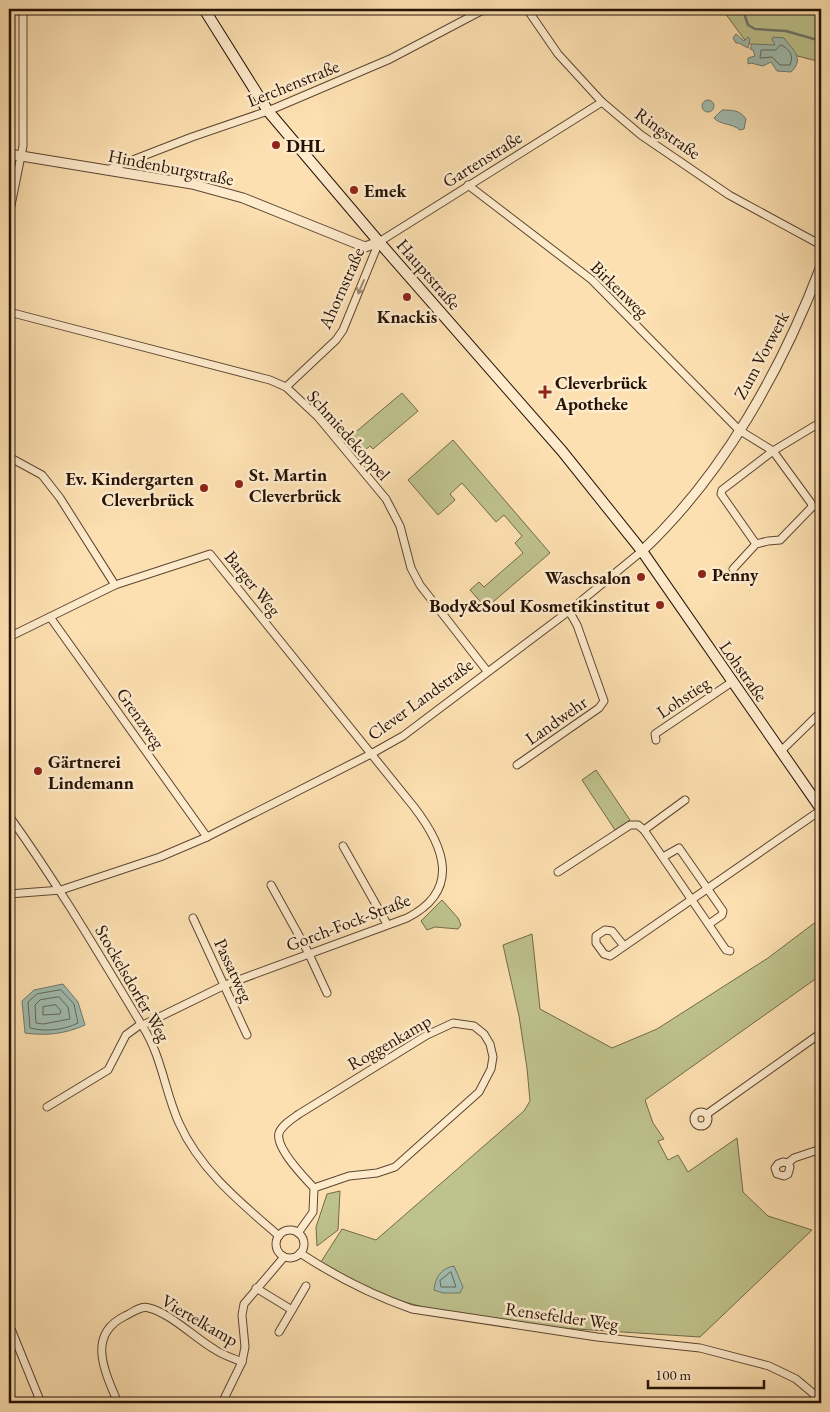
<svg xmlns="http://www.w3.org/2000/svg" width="830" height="1412" font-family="'EB Garamond',serif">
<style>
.green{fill:#bec28d;stroke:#726a4a}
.water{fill:#a0bcb0;stroke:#6f786c}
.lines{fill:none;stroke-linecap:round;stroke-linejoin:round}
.shore{stroke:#62675c;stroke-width:1}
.stream{stroke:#6f786c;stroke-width:2.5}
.minor-casing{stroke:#5b4632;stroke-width:9}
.tertiary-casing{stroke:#5b4632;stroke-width:11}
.secondary-casing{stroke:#251207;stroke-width:12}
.minor{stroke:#feebcc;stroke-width:7}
.tertiary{stroke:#feebcc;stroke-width:9}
.secondary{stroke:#feebcc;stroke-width:10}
.oneway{stroke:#9c8973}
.poi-dot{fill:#8f2418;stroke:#feebcc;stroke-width:2}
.labels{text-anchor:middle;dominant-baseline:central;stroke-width:5;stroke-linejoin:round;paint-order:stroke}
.street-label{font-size:18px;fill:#251207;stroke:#feebcc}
.poi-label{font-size:18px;font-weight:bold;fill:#251207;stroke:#feebcc;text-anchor:start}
</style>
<rect width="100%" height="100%" fill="#fde0b1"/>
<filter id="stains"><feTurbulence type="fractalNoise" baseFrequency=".004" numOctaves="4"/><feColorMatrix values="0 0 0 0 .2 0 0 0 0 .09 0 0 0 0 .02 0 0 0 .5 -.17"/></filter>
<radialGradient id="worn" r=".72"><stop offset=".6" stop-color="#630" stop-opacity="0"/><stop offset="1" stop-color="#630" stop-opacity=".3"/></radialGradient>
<g class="green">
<path d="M722,9H821V62L747,43Z"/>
<path d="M402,393L418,411L373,449L370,446L365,450L352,435Z"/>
<path d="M453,440L550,553L486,608L470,590L479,582L484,587L523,553L515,543L522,536L504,515L496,522L462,483L450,494L455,500L438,515L408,480Z"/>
<path d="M596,770L630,820L615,830L582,780Z"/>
<path d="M442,900L458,918L461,925L458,929L435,927L427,930L421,921Z"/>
<path d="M821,918V975L645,1100L653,1123L664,1139L658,1141L668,1160L678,1155L688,1172L737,1138L743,1192L768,1216L812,1230L700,1337L484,1323L374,1294L319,1265L342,1229L376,1240L524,1111L530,1101L527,1068L519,1016L503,945L532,934L540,1009L612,1048L657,1029L768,958Z"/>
<path d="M340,1191L338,1230L317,1246L316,1227L327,1194Z"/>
</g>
<g class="water">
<path d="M736,34L744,41L748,37L750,39L748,48L739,43H736L733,38Z"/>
<path d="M773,37L784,38C791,48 806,58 791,72L777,71L771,62L763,66L751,63L748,64V58L755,56L753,50L750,49L752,44L775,45L772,39Z"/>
<circle cx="708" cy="106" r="6"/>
<path d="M722,110C732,110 740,110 746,119L744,129L740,130C732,123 720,125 714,118Z"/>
<path d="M63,984L78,1002L85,1025C65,1034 46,1036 25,1033L22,1001L34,990Z"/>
<path d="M454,1266L463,1287L460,1293H443L434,1290C435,1278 441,1268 454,1266Z"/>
</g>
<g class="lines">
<g class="shore">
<path d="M781,45C790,49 794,56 790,65H780L772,57L760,58L761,50H775Z"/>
<path d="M61,990L74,1004L78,1023C64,1030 45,1032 30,1028L28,1002L37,994Z"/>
<path d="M59,997L68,1007L70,1019L43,1024L36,1023L35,1005L40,1000Z"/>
<path d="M56,1005L61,1011L60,1014L43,1015V1007Z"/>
<path d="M451,1272L456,1287H441L440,1281Z"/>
</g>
<path class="stream" d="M745,9V16L748,25L755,29L786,31L821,41"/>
<g class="minor-casing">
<g id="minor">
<path d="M527,9L558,54L602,102L641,135L729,195L821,245"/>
<path d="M107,170L192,137L268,111L390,59L485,9"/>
<path d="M468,185L592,280L739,430L773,451L821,422"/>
<path d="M9,215L23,146V9"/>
<path d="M9,312L270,380L286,387L318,417L386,499L400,526L411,568L420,585L487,671"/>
<path d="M286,387L336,340L343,330L379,242L602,102"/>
<path d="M9,457L42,475L60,498L115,585"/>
<path d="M733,569L756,544L721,494L722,490L773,451L811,503L812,507L780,540L768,541L756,544"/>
<path d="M50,617L207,837"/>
<path d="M9,637L115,585L210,554L414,807C444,846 462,890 407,918L225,985L143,1025"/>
<path d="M656,740L655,734L732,682"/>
<path d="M781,751L821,712"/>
<path d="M517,765L599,708L604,701L577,625L569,611"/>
<path d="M9,816C58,884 100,956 143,1027C162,1057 165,1092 179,1123C200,1170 241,1203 279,1236"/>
<path d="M644,830L685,800"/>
<path d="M343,846L387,924"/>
<path d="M663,857L679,848L723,911L722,915L709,924"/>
<path d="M558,872L630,825H638L644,830L726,950L730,951"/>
<path d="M271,885L308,952L327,993"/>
<path d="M9,894L61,890L160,857L207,837L371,754L403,736L569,611L642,551"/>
<path d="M193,918L247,1035"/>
<path d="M624,946L612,931L605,930L596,936V943L604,954L610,956L821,810"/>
<path d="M47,1107L108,1070L126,1035L141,1024"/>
<circle cx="701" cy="1119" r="7"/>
<path d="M707,1114L821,1033"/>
<path d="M788,1163L790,1167L788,1174L784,1176L777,1174L775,1168L778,1164L783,1162L788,1163L794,1158L821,1149"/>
<circle cx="290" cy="1244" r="14"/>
<path d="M298,1233L313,1212L314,1188L349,1176L377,1173L395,1167L479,1092L491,1069L493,1057L490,1044L484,1034L474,1026L453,1023L427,1035L299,1114C292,1119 282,1125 279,1133C275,1148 304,1177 314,1188"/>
<path d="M300,1253C335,1276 372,1295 412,1309L597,1337L700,1348L769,1366L796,1379L821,1400"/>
<path d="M256,1288L292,1310"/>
<path d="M9,1324L41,1403"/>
<path d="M279,1332L306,1286"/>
<path d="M118,1403C105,1372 86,1335 125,1316C132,1313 141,1305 149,1308C170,1313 195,1338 214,1349C222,1355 233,1358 242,1362"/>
<path d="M222,1403L242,1362L245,1347L242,1315L244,1304L284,1257"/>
</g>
</g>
<g class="tertiary-casing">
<g id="tertiary">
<path d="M9,154L192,184L243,198L365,247L379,242"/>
<path d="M642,551C723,475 782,369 821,266"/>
</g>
</g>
<g class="secondary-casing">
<path id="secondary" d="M204,9L268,111L379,242L562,451L642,551L821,809"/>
</g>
<use href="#minor" class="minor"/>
<use href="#tertiary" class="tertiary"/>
<use href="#secondary" class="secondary"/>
</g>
<defs><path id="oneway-shaft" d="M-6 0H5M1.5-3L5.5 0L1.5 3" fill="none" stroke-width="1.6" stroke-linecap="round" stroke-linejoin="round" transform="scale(1.25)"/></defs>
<use class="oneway" href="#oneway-shaft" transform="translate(361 287) rotate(113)"/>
<g class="poi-dot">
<circle cx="276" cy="145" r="5"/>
<circle cx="354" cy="190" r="5"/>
<circle cx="407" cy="297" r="5"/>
<path d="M542.5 384.5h5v5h5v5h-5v5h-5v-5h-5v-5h5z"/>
<circle cx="239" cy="484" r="5"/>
<circle cx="204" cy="488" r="5"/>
<circle cx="702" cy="574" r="5"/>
<circle cx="641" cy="577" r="5"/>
<circle cx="660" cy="605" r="5"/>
<circle cx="38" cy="771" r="5"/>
</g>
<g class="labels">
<g class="street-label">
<text transform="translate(293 83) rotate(-22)">Lerchenstraße</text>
<text transform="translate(668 133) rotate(35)">Ringstraße</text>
<text transform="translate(482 159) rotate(-32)">Gartenstraße</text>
<text transform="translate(171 167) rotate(11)">Hindenburgstraße</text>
<text transform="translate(429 274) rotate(49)">Hauptstraße</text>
<text transform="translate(341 288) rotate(-66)">Ahornstraße</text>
<text transform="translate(620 289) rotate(44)">Birkenweg</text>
<text transform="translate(761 355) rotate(-62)">Zum Vorwerk</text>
<text transform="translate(349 435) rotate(48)">Schmiedekoppel</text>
<text transform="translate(253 583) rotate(51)">Barger Weg</text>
<text transform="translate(744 671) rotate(55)">Lohstraße</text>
<text transform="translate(683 697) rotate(-34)">Lohstieg</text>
<text transform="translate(420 699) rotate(-36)">Clever Landstraße</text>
<text transform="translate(141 718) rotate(55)">Grenzweg</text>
<text transform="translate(556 720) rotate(-35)">Landwehr</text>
<text transform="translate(348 922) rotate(-21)">Gorch-Fock-Straße</text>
<text transform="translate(234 970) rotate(65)">Passatweg</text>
<text transform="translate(133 983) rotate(60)">Stockelsdorfer Weg</text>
<text transform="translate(389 1042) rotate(-30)">Roggenkamp</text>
<text transform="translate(562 1316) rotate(8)">Rensefelder Weg</text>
<text transform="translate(200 1320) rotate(30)">Viertelkamp</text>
</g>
<g class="poi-label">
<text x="286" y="145">DHL</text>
<text x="364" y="190">Emek</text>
<text x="407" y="316" text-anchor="middle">Knackis</text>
<text x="555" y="382">Cleverbrück<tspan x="555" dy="21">Apotheke</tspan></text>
<text x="249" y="474">St. Martin<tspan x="249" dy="21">Cleverbrück</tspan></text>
<text x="194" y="478" text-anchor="end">Ev. Kindergarten<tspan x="194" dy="21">Cleverbrück</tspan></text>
<text x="712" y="574">Penny</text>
<text x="631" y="577" text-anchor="end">Waschsalon</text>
<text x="650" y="605" text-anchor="end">Body&amp;Soul Kosmetikinstitut</text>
<text x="48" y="761">Gärtnerei<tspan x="48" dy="21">Lindemann</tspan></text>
</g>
</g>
<rect width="830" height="1412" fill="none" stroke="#fde0b1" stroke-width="30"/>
<rect x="10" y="10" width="810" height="1392" fill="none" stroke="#251207" stroke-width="2.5"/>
<rect x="15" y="15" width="800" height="1382" fill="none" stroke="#251207"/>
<path d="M648 1380v8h116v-8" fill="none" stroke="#251207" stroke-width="2.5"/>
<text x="655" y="1380" font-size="15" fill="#251207" stroke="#feebcc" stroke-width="4" paint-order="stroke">100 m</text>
<rect width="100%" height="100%" filter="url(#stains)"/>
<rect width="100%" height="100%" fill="url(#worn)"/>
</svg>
